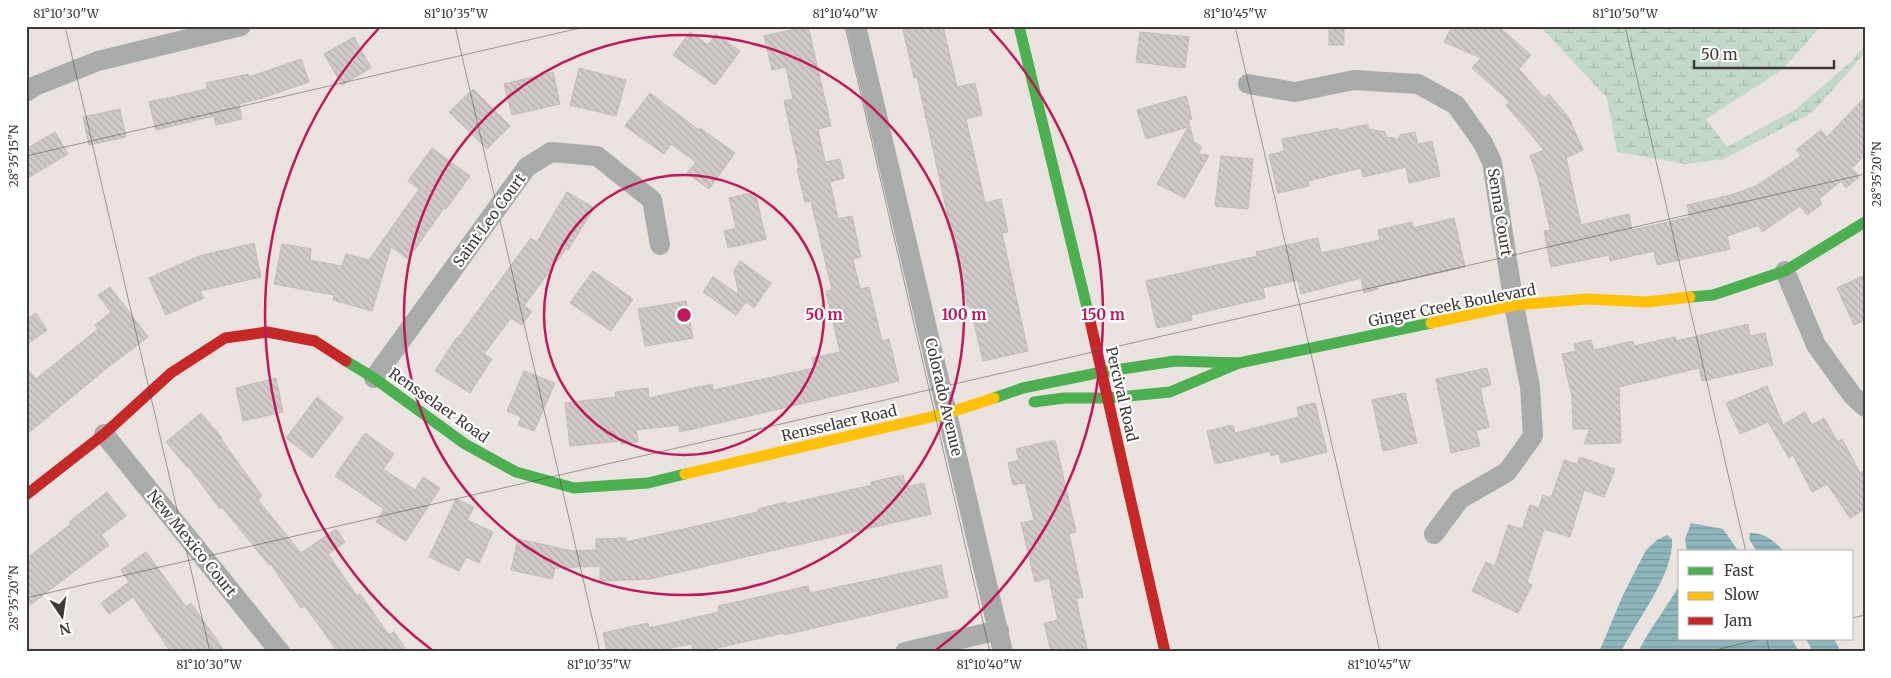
<svg xmlns="http://www.w3.org/2000/svg" width="1891" height="678" font-family="Merriweather,serif">
<style>
.wetland{fill:url(#wetland-marsh)}
.water{fill:url(#water-rules)}
.building{fill:url(#building-back-hatch);stroke:#c1bbb9}
.lines{fill:none;stroke-linecap:round;stroke-linejoin:round}
.street{stroke:#a9abaa;stroke-width:20}
.fast{stroke:#4caf50;stroke-width:11}
.slow{stroke:#ffc107;stroke-width:11}
.jam{stroke:#c62828;stroke-width:11}
.ticks{fill:none;stroke:#3f3a37;stroke-width:1;stroke-opacity:0.45}
.ring{fill:none;stroke:#c2185b;stroke-width:2.5}
.labels{text-anchor:middle;dominant-baseline:central;stroke-width:4.5;stroke-linejoin:round;paint-order:stroke}
.street-label{font-size:15px;fill:#3f3a37;stroke:#fff}
.centre{fill:#c2185b;stroke:#fff;stroke-width:2.5}
.ring-label{font-size:15px;text-anchor:middle;font-weight:bold;fill:#c2185b;stroke:#fff;stroke-width:4.5;stroke-linejoin:round;paint-order:stroke}
.neatline{fill:none;stroke:#3f3a37;stroke-width:2}
.ticks-label{font-size:12px;text-anchor:middle;fill:#3f3a37}
</style>
<defs>
<pattern id="wetland-marsh" width="20" height="14" patternUnits="userSpaceOnUse" patternTransform="scale(1.25)"><rect width="20" height="14" fill="#c2d9ca"/><path d="M1 5h8M5 5V1M11 12h8M15 12V8" fill="none" stroke="#a8bbae"/></pattern>
<pattern id="water-rules" width="6" height="5" patternUnits="userSpaceOnUse" patternTransform="scale(1.25)"><rect width="6" height="5" fill="#8eb7bd"/><path d="M0 2.5h6" fill="none" stroke="#75969a"/></pattern>
<pattern id="building-back-hatch" width="6" height="6" patternUnits="userSpaceOnUse" patternTransform="scale(1.25)"><rect width="6" height="6" fill="#d0cac8"/><path d="M-1 5l2 2M0 0l6 6M5-1l2 2" fill="none" stroke="#b4aeac"/></pattern>
</defs>
<rect width="100%" height="100%" fill="#eae2df"/>
<path class="wetland" d="M1540,26H1821L1782,70L1706,119L1727,147L1796,109L1852,61L1865,45V53L1813,112L1724,159L1686,164L1617,152L1607,98Z"/>
<g class="water">
<path d="M1691,523L1723,529L1739,552H1687L1685,539Z"/>
<path d="M1750,533C1764,532 1776,542 1784,552H1757L1749,539Z"/>
<path d="M1667,535L1672,539C1674,575 1637,619 1621,652H1599L1623,595L1646,550L1657,540Z"/>
<path d="M1680,584V639H1792L1799,652H1638C1650,628 1667,607 1680,584Z"/>
<path d="M1806,639H1834L1841,652H1813Z"/>
</g>
<g class="building">
<path d="M808,26L831,126L818,129L825,162L840,159L844,178L830,182L838,219L852,216L861,257L853,259L860,289L869,287L882,341L889,339L899,381L680,432L679,425L636,430L638,442L621,444V441L570,446L565,403L616,397L615,392L648,388L649,398L712,384L713,390L814,368L812,358L840,352L826,291L832,290L811,201L805,202L797,169L799,168L784,101L793,99L786,67L772,70L764,36Z"/>
<path d="M918,26H943L957,87L975,83L982,115L966,119L985,203L1001,199L1008,232L1002,233L1028,351L983,361L970,307H968L917,77L914,78L903,30Z"/>
<rect x="1329" y="26" width="15" height="19"/>
<path d="M1452,26H1498L1531,55L1519,69L1544,98L1549,94L1569,118L1583,150L1566,158L1581,225L1629,214L1632,230L1690,217L1687,205L1731,195L1756,186L1801,156L1796,150L1821,130L1827,137L1865,97V155L1852,168L1859,177L1846,188L1841,181L1819,199L1822,204L1807,215L1800,206L1762,232L1759,225L1727,236L1730,249L1657,265L1654,251L1610,261L1609,255L1551,267L1544,231L1550,230L1538,177L1530,156L1544,150L1506,105L1510,102L1472,68L1481,58L1444,42Z"/>
<path d="M690,32L708,45L716,34L740,51L715,85L673,55Z"/>
<path d="M1140,32L1189,37L1185,68L1136,62Z"/>
<path d="M354,37L371,68L342,85L324,54Z"/>
<path d="M301,59L309,82L262,98L239,104L242,119L216,125L214,116L156,130L149,102L207,89L206,83L248,74L249,77Z"/>
<path d="M579,68L626,80L616,116L570,105Z"/>
<path d="M553,72L560,104L512,115L504,84Z"/>
<path d="M473,89L510,126L487,149L449,112Z"/>
<path d="M650,93L699,130L700,128L735,153L709,189L687,173L696,162L671,144L664,154L625,126Z"/>
<path d="M1186,96L1192,119L1188,120L1194,142L1202,147L1198,154L1209,155L1185,198L1157,184L1188,127L1146,139L1137,110Z"/>
<path d="M120,109L126,137L89,145L83,117Z"/>
<path d="M1368,124V129L1385,132L1387,138L1391,137L1398,140L1400,135L1415,132L1418,144L1432,141L1440,176L1409,183L1406,167L1363,177L1361,168L1308,181L1309,186L1278,193L1269,155L1284,151L1282,139L1338,128V131Z"/>
<path d="M55,132L68,154L26,179V149Z"/>
<path d="M432,148L470,176L446,209L444,208L408,259L391,247L372,311L333,300L334,295L274,284L282,244L311,249L310,260L342,266L346,254L369,260L419,189L408,181Z"/>
<path d="M1221,156L1253,159L1248,209L1215,206Z"/>
<path d="M567,192L594,208L568,250L566,249L524,306L532,311L522,325L511,318L484,354L492,359L470,393L435,371L457,337L458,338L531,238L537,242Z"/>
<path d="M755,192L766,239L728,248L724,231L736,228L729,198Z"/>
<path d="M1454,218L1465,267L1377,287L1378,289L1364,293L1361,278L1301,294L1298,280L1263,288L1265,298L1191,315L1192,320L1157,328L1146,281L1257,256L1256,252L1318,238L1321,253L1380,240L1378,230L1412,222L1413,228Z"/>
<path d="M254,243L261,277L200,291L204,298L166,315L149,278L199,256Z"/>
<path d="M740,261L771,283L754,308L746,302L736,315L703,292L713,277L739,295L734,271Z"/>
<path d="M593,271L633,299L611,331L570,303Z"/>
<path d="M1865,275V320L1854,325L1837,288Z"/>
<path d="M110,287L148,337L107,368L26,435V367L36,379L98,329L95,325L111,312L98,295Z"/>
<path d="M686,301L693,338L645,346L638,309Z"/>
<path d="M36,313L47,330L26,345V320Z"/>
<path d="M1748,324L1750,336L1765,333L1773,365L1702,381L1699,368L1619,387L1621,443L1584,444L1590,429H1573L1572,397L1562,354L1576,351L1574,344L1591,340L1594,350L1633,341L1634,346L1675,337L1676,341Z"/>
<path d="M1487,368L1491,385L1480,388L1489,427L1476,431L1480,446L1451,453L1436,379Z"/>
<path d="M524,371L555,383L534,431L518,425L521,417L507,411Z"/>
<path d="M276,378L283,412L243,421L236,388Z"/>
<path d="M1767,386L1783,425L1805,412L1812,425L1824,418L1838,442L1842,439L1860,473L1865,470V509L1850,518L1827,484L1812,492L1793,455L1789,458L1768,422L1740,434L1726,403Z"/>
<path d="M1405,393L1417,443L1383,451L1372,400Z"/>
<path d="M317,397L343,418L312,458L286,438Z"/>
<path d="M1315,403L1327,452L1281,463L1279,454L1271,456L1270,451L1215,464L1207,431L1233,425L1235,433L1299,417L1297,407Z"/>
<path d="M201,413L222,438L221,439L262,496L258,500L301,553L336,529L345,542L328,554L357,596L360,594L389,635L394,632L408,652H338L305,606L301,608L270,563L269,565L222,507L220,509L188,466L187,467L166,442Z"/>
<path d="M365,433L394,454L383,469L415,490L423,477L440,488L406,541L376,522L384,509L335,476Z"/>
<path d="M1055,440L1076,532L1069,534L1083,597L1076,599L1088,652H1051L1044,623L1058,620L1049,578L1035,582L1021,523L1034,520L1025,483L1013,485L1008,463L1019,460L1016,449Z"/>
<path d="M1580,457L1615,469L1604,497L1584,490L1570,537L1544,529L1527,582L1532,585L1518,613L1472,591L1486,562L1495,566L1508,525L1522,529L1530,505L1539,508L1543,495L1551,498L1564,460L1577,464Z"/>
<path d="M903,475L906,487L924,483L931,514L650,579L600,581V566L555,568L552,579L511,570L518,539L573,551L596,550V539L626,538V542L758,512V509L786,502L787,504L872,485L871,482Z"/>
<path d="M107,492L126,516L101,535L109,545L26,608V559L71,524L69,522Z"/>
<path d="M456,499L474,507L467,520L493,532L479,563L466,557L459,571L429,557Z"/>
<path d="M146,552L186,607L191,603L225,652H171L133,597L109,614L101,603L129,582L121,570Z"/>
<path d="M941,565L948,597L784,635V633L717,648L718,652H693L692,644L652,652H607L603,633L648,623L649,628L719,612L718,606L808,586L810,593Z"/>
</g>
<g class="lines">
<g class="street">
<path d="M856,26L1003,652"/>
<path d="M1248,84L1295,92L1354,80L1418,84L1456,105L1483,143L1492,162L1514,305L1530,387L1533,436L1507,472L1460,499L1434,534"/>
<path d="M26,92L35,86L98,61L241,26"/>
<path d="M1785,271L1816,345L1852,395L1865,407"/>
<path d="M374,378L527,167L551,152L597,156L652,200L660,245"/>
<path d="M104,434L280,652"/>
<path d="M905,652L999,630"/>
</g>
<g class="fast">
<path d="M1019,26L1089,316"/>
<path d="M1690,297L1713,295L1785,271L1865,222"/>
<path d="M346,361L374,378L465,444L516,472L574,488L648,483L685,474"/>
<path d="M994,398L1023,388L1102,372L1175,361L1239,363"/>
<path d="M1034,402L1064,398H1108L1170,392L1239,363L1431,323"/>
</g>
<g class="slow">
<path d="M1431,323L1514,305L1588,299L1647,302L1690,297"/>
<path d="M685,474L948,413L994,398"/>
</g>
<g class="jam">
<path d="M1089,316L1165,652"/>
<path d="M26,495L104,434L171,373L225,338L267,332L315,341L346,361"/>
</g>
</g>
<path class="ticks" d="M65,26L210,652M455,26L600,652M845,26L990,652M1235,26L1380,652M1625,26L1746,552M26,156L589,26M26,598L1865,174M1852,618L1865,615M1767,639L1769,652M1707,652L1761,639"/>
<g class="ring">
<circle cx="684" cy="315" r="140"/>
<circle cx="684" cy="315" r="280"/>
<path d="M432 650A419 419 0 0 1 380 27M988 27A419 419 0 0 1 936 650"/>
</g>
<g class="labels">
<g class="street-label">
<text transform="translate(1500 212) rotate(81)">Senna Court</text>
<text transform="translate(489 220) rotate(-54)">Saint Leo Court</text>
<text transform="translate(1452 305) rotate(-11)">Ginger Creek Boulevard</text>
<text transform="translate(1122 394) rotate(77)">Percival Road</text>
<text transform="translate(944 397) rotate(77)">Colorado Avenue</text>
<text transform="translate(439 405) rotate(35)">Rensselaer Road</text>
<text transform="translate(839 423) rotate(-13)">Rensselaer Road</text>
<text transform="translate(192 543) rotate(51)">New Mexico Court</text>
</g>
</g>
<circle cx="684" cy="315" r="8" class="centre"/>
<g class="ring-label">
<text x="824" y="320">50 m</text>
<text x="964" y="320">100 m</text>
<text x="1103" y="320">150 m</text>
</g>
<rect width="1891" height="678" fill="none" stroke="#ffffff" stroke-width="55"/>
<rect x="1678" y="550" width="175" height="90" fill="#ffffff" stroke="#b2b0af"/>
<rect x="1688" y="567" width="25" height="8" fill="#4caf50" stroke="#b2b0af"/>
<text x="1724" y="576" font-size="15" fill="#3f3a37">Fast</text>
<rect x="1688" y="592" width="25" height="8" fill="#ffc107" stroke="#b2b0af"/>
<text x="1724" y="600" font-size="15" fill="#3f3a37">Slow</text>
<rect x="1688" y="617" width="25" height="8" fill="#c62828" stroke="#b2b0af"/>
<text x="1724" y="626" font-size="15" fill="#3f3a37">Jam</text>
<g transform="translate(62 616) rotate(167)" stroke="#ffffff" stroke-width="4" paint-order="stroke">
<path d="M0-4L9 19L0 12L-9 19Z" fill="#3f3a37"/>
<text y="-8" font-size="14" font-weight="bold" text-anchor="middle" fill="#3f3a37">N</text>
</g>
<path d="M1694 60v8h140v-8" fill="none" stroke="#3f3a37" stroke-width="2.5"/>
<text x="1701" y="60" font-size="15" fill="#3f3a37" stroke="#ffffff" stroke-width="4" paint-order="stroke">50 m</text>
<rect x="28" y="28" width="1836" height="622" class="neatline"/>
<g class="ticks-label">
<text x="66" y="18">81°10'30"W</text>
<text x="456" y="18">81°10'35"W</text>
<text x="845" y="18">81°10'40"W</text>
<text x="1235" y="18">81°10'45"W</text>
<text x="1625" y="18">81°10'50"W</text>
<text transform="translate(14 156) rotate(-90)" y="4">28°35'15"N</text>
<text transform="translate(1877 174) rotate(-90)" y="4">28°35'20"N</text>
<text transform="translate(14 598) rotate(-90)" y="4">28°35'20"N</text>
<text x="209" y="669">81°10'30"W</text>
<text x="599" y="669">81°10'35"W</text>
<text x="989" y="669">81°10'40"W</text>
<text x="1379" y="669">81°10'45"W</text>
</g>
</svg>
